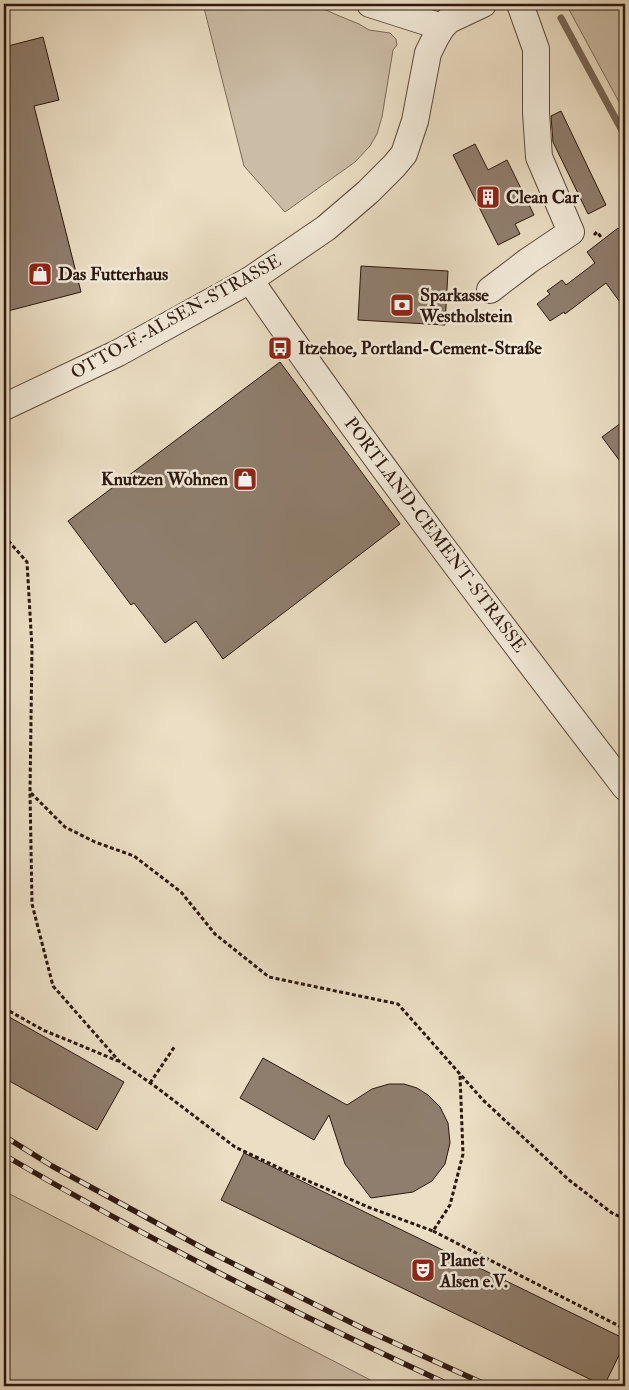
<svg xmlns="http://www.w3.org/2000/svg" width="629" height="1390" font-family="'IM FELL Double Pica',serif">
<style>
.green{fill:#cbbca5;stroke:#7c6a5a}
.lines{fill:none;stroke-linecap:round;stroke-linejoin:round}
.stream{stroke:#786656;stroke-width:7}
.building{fill:#8f7e6d;stroke:#2c170f}
.minor-casing{stroke:#5c493c;stroke-width:28}
.path{stroke:#2c170f;stroke-width:3;stroke-dasharray:4 2.5;stroke-linecap:butt}
.minor{stroke:#f2ead9;stroke-width:26}
.rail-casing{stroke:#2c170f;stroke-width:5.5}
.rail{stroke:#f2ead9;stroke-width:4;stroke-dasharray:11;stroke-linecap:butt}
.labels{text-anchor:middle;dominant-baseline:central;stroke-width:5;stroke-linejoin:round;paint-order:stroke}
.poi-label{font-size:18px;font-weight:bold;fill:#2c170f;stroke:#f2ead9;text-anchor:start}
.street-label{font-size:18px;fill:#2c170f;stroke:#f2ead9}
</style>
<rect width="100%" height="100%" fill="#ebdec4"/>
<filter id="stains"><feTurbulence type="fractalNoise" baseFrequency=".004" numOctaves="4"/><feColorMatrix values="0 0 0 0 .2 0 0 0 0 .09 0 0 0 0 .02 0 0 0 .5 -.17"/></filter>
<radialGradient id="worn" r=".72"><stop offset=".6" stop-color="#630" stop-opacity="0"/><stop offset="1" stop-color="#630" stop-opacity=".3"/></radialGradient>
<g class="green">
<path d="M203,4H313L337,15L359,24L369,30L390,33L396,39L397,45L393,50L382,117L377,134L370,146L355,162L285,212L244,166Z"/>
<path d="M566,4H625V113Z"/>
<path d="M4,1191L382,1386H4Z"/>
</g>
<g class="lines">
<path class="stream" d="M561,18L625,136"/>
</g>
<g class="building">
<path d="M43,37L59,100L34,106L81,292L4,312V47Z"/>
<path d="M561,111L606,205L588,214L553,142L551,116Z"/>
<path d="M475,144L488,170L507,160L534,215L515,224L520,234L498,245L453,155Z"/>
<path d="M618,228L625,237V309L606,283L565,314L564,312L550,321L537,304L550,294L547,291L562,280L566,285L595,263L587,252Z"/>
<path d="M361,266L448,271L445,325L358,320Z"/>
<path d="M280,362L400,524L223,659L196,621L165,643L134,603L131,605L68,521Z"/>
<path d="M625,420V468L602,437Z"/>
<path d="M4,1014L124,1082L97,1130L4,1078Z"/>
<path d="M263,1058L347,1105L372,1089L389,1084H404L417,1088L428,1095L440,1107L448,1123L450,1143L445,1164L432,1181L413,1192L371,1198L345,1164L329,1115L314,1140L240,1098Z"/>
<path d="M244,1153L625,1339V1343L604,1386L221,1200Z"/>
</g>
<g class="lines">
<g class="minor-casing">
<g id="minor">
<path d="M370,4L442,27"/>
<path d="M250,280C369,453 497,620 625,787"/>
<path d="M490,290L528,261L571,232L539,157L536,113V49L520,4"/>
<path d="M4,407L118,353L250,280L326,228L368,192L394,166L404,154L415,121L428,53L436,37L442,27L449,20L483,4"/>
</g>
</g>
<g class="path">
<path d="M594,235L597,232L601,237"/>
<path d="M4,536L27,562L32,648L30,792L32,904L53,986L119,1061L156,1087L235,1147L290,1173L368,1207L433,1231L450,1205L463,1154L460,1075"/>
<path d="M31,793L65,827L95,842L134,856L181,892L215,934L269,977L398,1004L483,1100L569,1180L612,1213L625,1219"/>
<path d="M4,1008L43,1030L118,1061"/>
<path d="M150,1083L175,1046"/>
<path d="M433,1231L625,1329"/>
</g>
<use href="#minor" class="minor"/>
<g class="rail-casing">
<g id="rail">
<path d="M4,1136L52,1166L208,1251L366,1330L489,1386"/>
<path d="M4,1155C149,1240 300,1316 452,1386"/>
</g>
</g>
<use href="#rail" class="rail"/>
</g>
<defs>
<g id="building-square" transform="scale(1.25)"><rect x="-9" y="-9" width="18" height="18" rx="4" fill="#8f2418" stroke="#f2ead9"/><path d="M-4-6H4V6H1V3H-1V6H-4ZM-2.5-4.3h1.7v1.8h-1.7ZM.8-4.3h1.7v1.8H.8ZM-2.5-1h1.7V.8h-1.7ZM.8-1h1.7V.8H.8Z" fill="#fff"/></g>
<g id="shop-square" transform="scale(1.25)"><rect x="-9" y="-9" width="18" height="18" rx="4" fill="#8f2418" stroke="#f2ead9"/><path d="M-5-2.5h2.3a2.7 3.5 0 0 1 5.4 0H5L5.5 6h-11ZM-1.5-2.5h3a1.5 2.3 0 0 0-3 0Z" fill="#fff"/></g>
<g id="bank-square" transform="scale(1.25)"><rect x="-9" y="-9" width="18" height="18" rx="4" fill="#8f2418" stroke="#f2ead9"/><path d="M-6-4H6V4H-6ZM0-2.3a2.3 2.3 0 1 0 0 4.6a2.3 2.3 0 1 0 0-4.6Z" fill="#fff"/></g>
<g id="bus-square" transform="scale(1.25)"><rect x="-9" y="-9" width="18" height="18" rx="4" fill="#8f2418" stroke="#f2ead9"/><path d="M-5-6H5V4H4V6H2V4H-2V6H-4V4H-5ZM-3.5-4V0h7V-4ZM-3.5 1.2v1.5H-2V1.2ZM2 1.2v1.5H3.5V1.2Z" fill="#fff"/></g>
<g id="theatre-square" transform="scale(1.25)"><rect x="-9" y="-9" width="18" height="18" rx="4" fill="#8f2418" stroke="#f2ead9"/><path d="M-5-5.5Q0-4 5-5.5V0Q5 5 0 6Q-5 5-5 0ZM-3.3-2.5H-1v1.5H-3.3ZM1-2.5H3.3v1.5H1ZM-2.8 1Q0 5.5 2.8 1Z" fill="#fff"/></g>
</defs>
<g fill-rule="evenodd">
<use href="#building-square" x="488" y="197"/>
<use href="#shop-square" x="40" y="274"/>
<use href="#bank-square" x="402" y="305"/>
<use href="#bus-square" x="280" y="348"/>
<use href="#shop-square" x="245" y="479"/>
<use href="#theatre-square" x="423" y="1270"/>
</g>
<g class="labels">
<g class="poi-label">
<text x="506" y="197">Clean Car</text>
<text x="58" y="274">Das Futterhaus</text>
<text x="420" y="295">Sparkasse<tspan x="420" dy="21">Westholstein</tspan></text>
<text x="298" y="348">Itzehoe, Portland-Cement-Straße</text>
<text x="228" y="479" text-anchor="end">Knutzen Wohnen</text>
<text x="440" y="1260">Planet<tspan x="440" dy="21">Alsen e.V.</tspan></text>
</g>
<g class="street-label">
<text transform="translate(176 317) rotate(-29)">OTTO-F.-ALSEN-STRASSE</text>
<text transform="translate(435 535) rotate(53)">PORTLAND-CEMENT-STRASSE</text>
</g>
</g>
<rect width="629" height="1390" fill="none" stroke="#ebdec4" stroke-width="20"/>
<rect x="5" y="5" width="619" height="1380" fill="none" stroke="#2c170f" stroke-width="2.5"/>
<rect x="10" y="10" width="609" height="1370" fill="none" stroke="#2c170f"/>
<rect width="100%" height="100%" filter="url(#stains)"/>
<rect width="100%" height="100%" fill="url(#worn)"/>
</svg>
